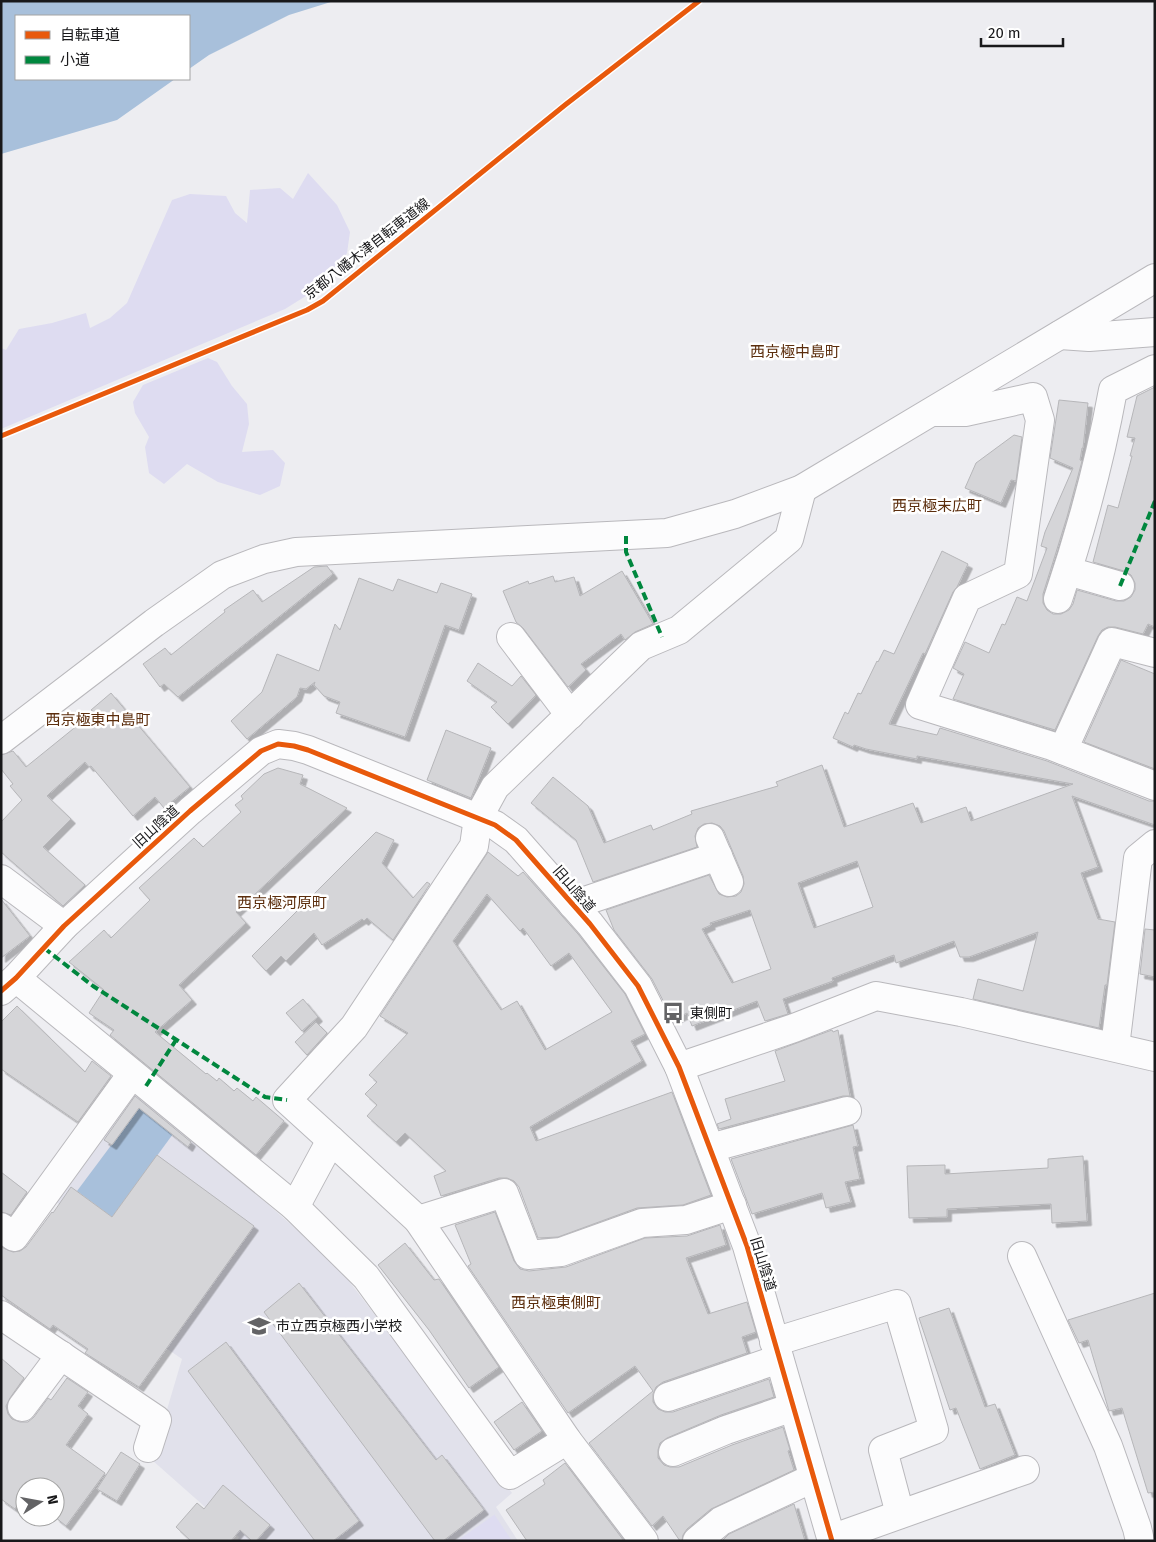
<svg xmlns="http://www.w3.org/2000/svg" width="1156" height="1542" font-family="'Fira Sans','Noto Sans JP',sans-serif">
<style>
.built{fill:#e1e1eb}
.green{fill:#dedcf1}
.water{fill:#a8c0db}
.building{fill:#d5d5d8;stroke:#b6b6b9;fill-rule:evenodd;filter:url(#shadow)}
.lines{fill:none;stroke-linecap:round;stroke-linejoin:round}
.minor-casing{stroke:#b9b8bc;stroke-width:30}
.minor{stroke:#fcfcfd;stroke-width:28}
.quiet{stroke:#00873e;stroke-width:4;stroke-dasharray:8 4;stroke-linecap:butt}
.cycleway-casing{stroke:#fff;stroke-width:8}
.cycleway{stroke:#e8590c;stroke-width:5}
.labels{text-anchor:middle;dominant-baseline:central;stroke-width:5;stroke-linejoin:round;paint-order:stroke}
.street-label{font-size:14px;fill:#18181a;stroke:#fff}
.poi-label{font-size:14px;fill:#18181a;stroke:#fff;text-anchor:start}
.neighbourhood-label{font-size:15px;fill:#5c2e0d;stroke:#fff}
</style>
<defs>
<filter id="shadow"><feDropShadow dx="4.5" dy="4.5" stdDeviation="0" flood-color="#0004"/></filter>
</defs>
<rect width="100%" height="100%" fill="#ededf1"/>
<path class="built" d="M124,1084L193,1139L335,1263L512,1493L496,1507L518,1541H237L239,1537L152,1460L182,1359L85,1293L117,1246L49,1197Z"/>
<g class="green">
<path d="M308,173L337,205L350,232L347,253L322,286L285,309L1,429V348L6,350L19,329L52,323L86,313L90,328L110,318L127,303L172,200L190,194L226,196L235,213L247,223L250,190L280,188L293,199Z"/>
<path d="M208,358L217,362L232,386L247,404L249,424L242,452L273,450L285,463L280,486L260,495L218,482L187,464L164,484L149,473L145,447L149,437L135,413L133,402L143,385Z"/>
<path d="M494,1514L512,1541H457L494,1515Z"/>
</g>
<g class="water">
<path d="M1,1H334L289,15L209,55L189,69V16H16V79H175L117,120L1,154Z"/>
<path d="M139,1108L173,1134L112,1217L77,1191Z"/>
</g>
<g class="building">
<path d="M1155,387V627L1148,624L1143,634L1115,627H1108L1102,630L1098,636L1055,730L953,699L964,674L953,668L965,642L989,653L1002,624L1005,625L1017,597L1027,601L1047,548L1041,546L1045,532L1073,468L1050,458L1059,400L1088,403L1083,448H1082L1080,460L1082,461L1067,517L1043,594V603L1047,610L1053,614H1061L1069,610L1073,604L1077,590L1116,601H1124L1131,597L1135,590V583L1131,575L1124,571L1093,562L1108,505L1118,508L1132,456H1130L1135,438L1127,437L1137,396Z"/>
<path d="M1014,435L1022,437L1016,481L1011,480L1001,503L965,488L976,463Z"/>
<path d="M942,551L968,564L957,587L953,592L925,654L923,653L889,724L937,735L940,728L1047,761L1149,801H1155V825L1072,796L1098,867L1081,873L1098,919L1115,922L1107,985H1105L1099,1028L973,999L978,979L1023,991L1038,932L969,957H960L954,941L896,963L894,955L832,978L833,981L783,999L788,1014L765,1021L757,1001L692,1026L687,1013L673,1020L652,979L614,930L606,910L709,875L719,894L727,897L736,896L741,892L744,884L743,876L724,831L720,826L712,823L704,824L698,828L695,836L697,847L593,882L576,840L531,803L553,777L588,806L604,843L651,825L653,830L692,814L691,811L778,786L776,782L822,765L844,827L913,803L921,823L966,807L971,821L1073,784L917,756V759L866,749L854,745L853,747L833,738L845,712L848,714L858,693L861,694L877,661L878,662L884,650L894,654ZM857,861L873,907L814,928L798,883ZM750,910L771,969L732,983L702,929L711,925L710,923Z"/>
<path d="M327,566L333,574L178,697L164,684L160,687L143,664L165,648L171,655L225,612L224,610L253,590L262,602L314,567Z"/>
<path d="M622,571L653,624L635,632L625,640L621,634L581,664L586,670L568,687L523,628L516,622L503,591L528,581L529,584L553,576L555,582L574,577L580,596Z"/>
<path d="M359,578L393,591L398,579L437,593L441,583L472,594L459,630L445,625L405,737L336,713L340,702L324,696L314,685L315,682L306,689L300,688L297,697L247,739L231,721L262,692L277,654L319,671L335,624L340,630Z"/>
<path d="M1121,660L1155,674V769L1084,742Z"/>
<path d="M478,663L512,686L521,676L536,695L508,724L491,707L497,702L467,681Z"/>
<path d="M111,693L190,787L164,808L155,797L133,816L91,766L89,767L85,762L51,792L47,796L71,819L43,847L85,885L63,906L1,852V822L22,800L10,786L13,784L1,769V755L13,751L26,767L94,712L91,710Z"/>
<path d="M446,730L491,748L471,798L427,780Z"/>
<path d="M278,768L303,775L300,784L347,808L236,912L246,923L179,985L192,1000L155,1032L206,1074L207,1073L217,1081L219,1078L234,1091L237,1088L253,1101L256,1097L284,1121L256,1155L110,1035L114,1030L89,1013L104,990L69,962L104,930L111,938L150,900L139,888L194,838L203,847L241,812L235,805L243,799L241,796L264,774Z"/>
<path d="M376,832L394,840L382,863L413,898L427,882L430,884L393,940L367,918L364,921L362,919L322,945L314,933L286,961L281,956L266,971L252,956Z"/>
<path d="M488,852L518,876L523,872L578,934L625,994L645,1034L631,1041L642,1061L530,1127L536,1141L672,1092L711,1195L683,1205L637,1208L558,1237L538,1238L519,1187L514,1181L507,1178H499L441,1196L434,1176L446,1171L405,1133L396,1142L367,1116L377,1105L365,1094L377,1082L369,1075L408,1033L380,1016ZM487,894L520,931L523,928L551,966L569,953L612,1012L545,1050L517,1001L501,1010L453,941Z"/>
<path d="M1,899L30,936L1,958Z"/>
<path d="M1145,929L1155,930V977L1140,974Z"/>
<path d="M303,999L318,1017L302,1031L286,1013Z"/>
<path d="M17,1006L85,1072L92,1061L111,1076L78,1122L1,1069V1022Z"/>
<path d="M316,1022L327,1033L307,1055L295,1042Z"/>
<path d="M832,1030L833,1032L838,1030L850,1096H843L719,1129L717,1124L731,1119L725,1099L785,1081L775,1051Z"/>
<path d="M135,1096L191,1142L188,1147L139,1108L112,1145L104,1140Z"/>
<path d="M853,1125L858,1146L853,1147L860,1179L845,1182L851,1202L826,1208L822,1193L752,1214L731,1159Z"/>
<path d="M157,1155L254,1226L139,1387L85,1353L88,1349L53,1325L50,1329L1,1295V1247L13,1252L20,1251L26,1247L52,1212L53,1213L71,1187L112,1217Z"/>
<path d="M1083,1156L1087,1221L1052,1223L1051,1204L947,1209V1217L909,1218L907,1166L945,1165V1174L1048,1168V1159Z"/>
<path d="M1,1172L27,1192L11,1215L1,1212Z"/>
<path d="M495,1212L514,1261L520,1269L529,1271L566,1267L645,1238L687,1236L720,1225L726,1245L686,1258L708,1314L747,1302L756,1332L742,1337L747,1353L663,1382L656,1387L653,1394V1402L658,1409L665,1412H673L769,1379L774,1397L721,1415L667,1438L660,1443L658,1450V1458L664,1465L670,1467H679L732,1445L783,1427L790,1450L788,1451L794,1470L711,1509L687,1529L683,1535L682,1541H680L663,1516L652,1526L589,1443L653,1391L635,1366L568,1413L468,1266L471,1264L455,1225Z"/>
<path d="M405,1243L434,1280L439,1279L499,1367L469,1388L429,1330L378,1265Z"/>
<path d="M299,1283L436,1460L442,1455L484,1510L443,1541H435L264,1312Z"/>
<path d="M1155,1293V1492L1148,1493L1122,1408L1109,1411L1088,1340L1079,1343L1068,1320Z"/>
<path d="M949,1308L985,1407L995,1404L1015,1455L980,1469L956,1408L950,1410L919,1318Z"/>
<path d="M226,1342L359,1521L333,1541H315L188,1371Z"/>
<path d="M1,1358L24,1378L10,1398L6,1406L8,1414L12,1419L20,1422H28L34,1417L48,1398L51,1400L67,1378L88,1392L78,1406L88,1414L66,1445L105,1473L66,1526L55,1517V1487H25V1510L18,1504L15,1509L1,1499Z"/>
<path d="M522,1402L542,1431L514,1450L494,1422Z"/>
<path d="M121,1452L140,1464L117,1501L97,1489Z"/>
<path d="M565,1463L624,1541H527L506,1510L545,1484L543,1480Z"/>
<path d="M223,1485L270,1525L256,1541H252L240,1530L231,1541H191L176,1527L197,1503L204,1509Z"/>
<path d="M794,1504L805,1541H722L729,1534Z"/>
</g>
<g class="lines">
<g class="minor-casing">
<g id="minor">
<path d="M1060,335L1089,337L1155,332"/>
<path d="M936,412H965L1033,397L1040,420L1018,574L967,598L920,705L1052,746L1155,786"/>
<path d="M1068,571L1120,586"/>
<path d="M1058,599C1081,531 1100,461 1113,390L1155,369"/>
<path d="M511,637L570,715"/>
<path d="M1,740L154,623L222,575L264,559L296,552L667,533L735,514L802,489L1155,278"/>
<path d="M1063,750L1112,642L1155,653"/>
<path d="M710,838L729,882"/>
<path d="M1,879L64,926"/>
<path d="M573,905L718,856"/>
<path d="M16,978L295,1207L366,1277L510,1475L567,1440"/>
<path d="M1,991L16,978L64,926L190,811L261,751L278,744L294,746L308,750L495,825L516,840L590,924L638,986L679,1067L747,1246L832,1541"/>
<path d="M1115,1047L1138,858L1155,844"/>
<path d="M679,1067L794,1028L876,996L961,1012L1155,1057"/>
<path d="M331,1140L287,1100L354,1027L474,846L478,818L495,787L641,646L679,630L789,539L802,489"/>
<path d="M710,1148L847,1111"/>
<path d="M295,1207L331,1140L418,1220L567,1440L644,1541"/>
<path d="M418,1220L504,1193L528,1255L561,1252L642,1223L686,1220L732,1205"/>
<path d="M1,1227L14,1237L132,1074"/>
<path d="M1022,1256L1108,1446L1137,1528L1140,1541"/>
<path d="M1,1315L157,1420L148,1448"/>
<path d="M774,1342L897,1304L934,1430L883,1450L900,1514"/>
<path d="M668,1397L779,1359"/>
<path d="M22,1407L61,1355"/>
<path d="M673,1452L726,1430L793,1407"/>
<path d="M831,1539L1025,1470"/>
<path d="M697,1541L721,1521L813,1478"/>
</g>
</g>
<use href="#minor" class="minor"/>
<g class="quiet">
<path d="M626,536V552L662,637"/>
<path d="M1120,586L1155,501"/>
<path d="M44,948L93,986L265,1097L287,1100"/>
<path d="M146,1086L176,1040"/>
</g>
<g class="cycleway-casing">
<g id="cycleway">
<path d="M1,436L307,310L323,301L565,105L699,1"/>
<path d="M1,991L16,978L64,926L190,811L261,751L278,744L294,746L308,750L495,825L516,840L590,924L638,986L679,1067L747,1246L832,1541"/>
</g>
</g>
<use href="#cycleway" class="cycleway"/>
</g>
<defs>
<g id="bus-bare" transform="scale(1.725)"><path d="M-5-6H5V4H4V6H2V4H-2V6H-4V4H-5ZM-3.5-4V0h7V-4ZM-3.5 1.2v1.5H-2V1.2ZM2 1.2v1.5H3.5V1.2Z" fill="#636365" stroke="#fff" stroke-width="2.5" paint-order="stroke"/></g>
<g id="school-bare" transform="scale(1.725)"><path d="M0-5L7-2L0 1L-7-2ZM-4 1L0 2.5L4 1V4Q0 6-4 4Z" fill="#636365" stroke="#fff" stroke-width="2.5" paint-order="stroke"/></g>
</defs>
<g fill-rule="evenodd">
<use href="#bus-bare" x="673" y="1013"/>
<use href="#school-bare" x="259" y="1326"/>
</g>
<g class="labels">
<g class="street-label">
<text transform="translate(367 249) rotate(-38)">京都八幡木津自転車道線</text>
<text transform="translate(156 827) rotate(-42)">旧山陰道</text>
<text transform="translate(574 889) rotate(49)">旧山陰道</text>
<text transform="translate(763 1264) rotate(73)">旧山陰道</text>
</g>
<g class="poi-label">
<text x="690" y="1013">東側町</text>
<text x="276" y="1326">市立西京極西小学校</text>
</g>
<g class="neighbourhood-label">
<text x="795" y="352">西京極中島町</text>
<text x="937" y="506">西京極末広町</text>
<text x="98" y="720">西京極東中島町</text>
<text x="282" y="903">西京極河原町</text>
<text x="556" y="1303">西京極東側町</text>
</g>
</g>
<rect width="1156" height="1542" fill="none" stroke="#18181a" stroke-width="5"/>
<rect x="15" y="15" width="175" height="65" fill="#ffffff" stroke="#a3a3a3"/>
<rect x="25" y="31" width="25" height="8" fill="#e8590c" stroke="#a3a3a3"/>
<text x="60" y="40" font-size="15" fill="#18181a">自転車道</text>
<rect x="25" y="56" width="25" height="8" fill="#00873e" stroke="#a3a3a3"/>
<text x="60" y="65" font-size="15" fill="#18181a">小道</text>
<g transform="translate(40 1502) rotate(79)"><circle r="24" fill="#ffffff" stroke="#a3a3a3"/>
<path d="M0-4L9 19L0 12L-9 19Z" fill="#636365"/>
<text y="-8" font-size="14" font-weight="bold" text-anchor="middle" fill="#18181a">N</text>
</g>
<path d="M981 38v8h82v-8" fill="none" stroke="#18181a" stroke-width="2.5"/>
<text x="988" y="38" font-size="15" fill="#18181a" stroke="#ffffff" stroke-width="4" paint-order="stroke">20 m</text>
</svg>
